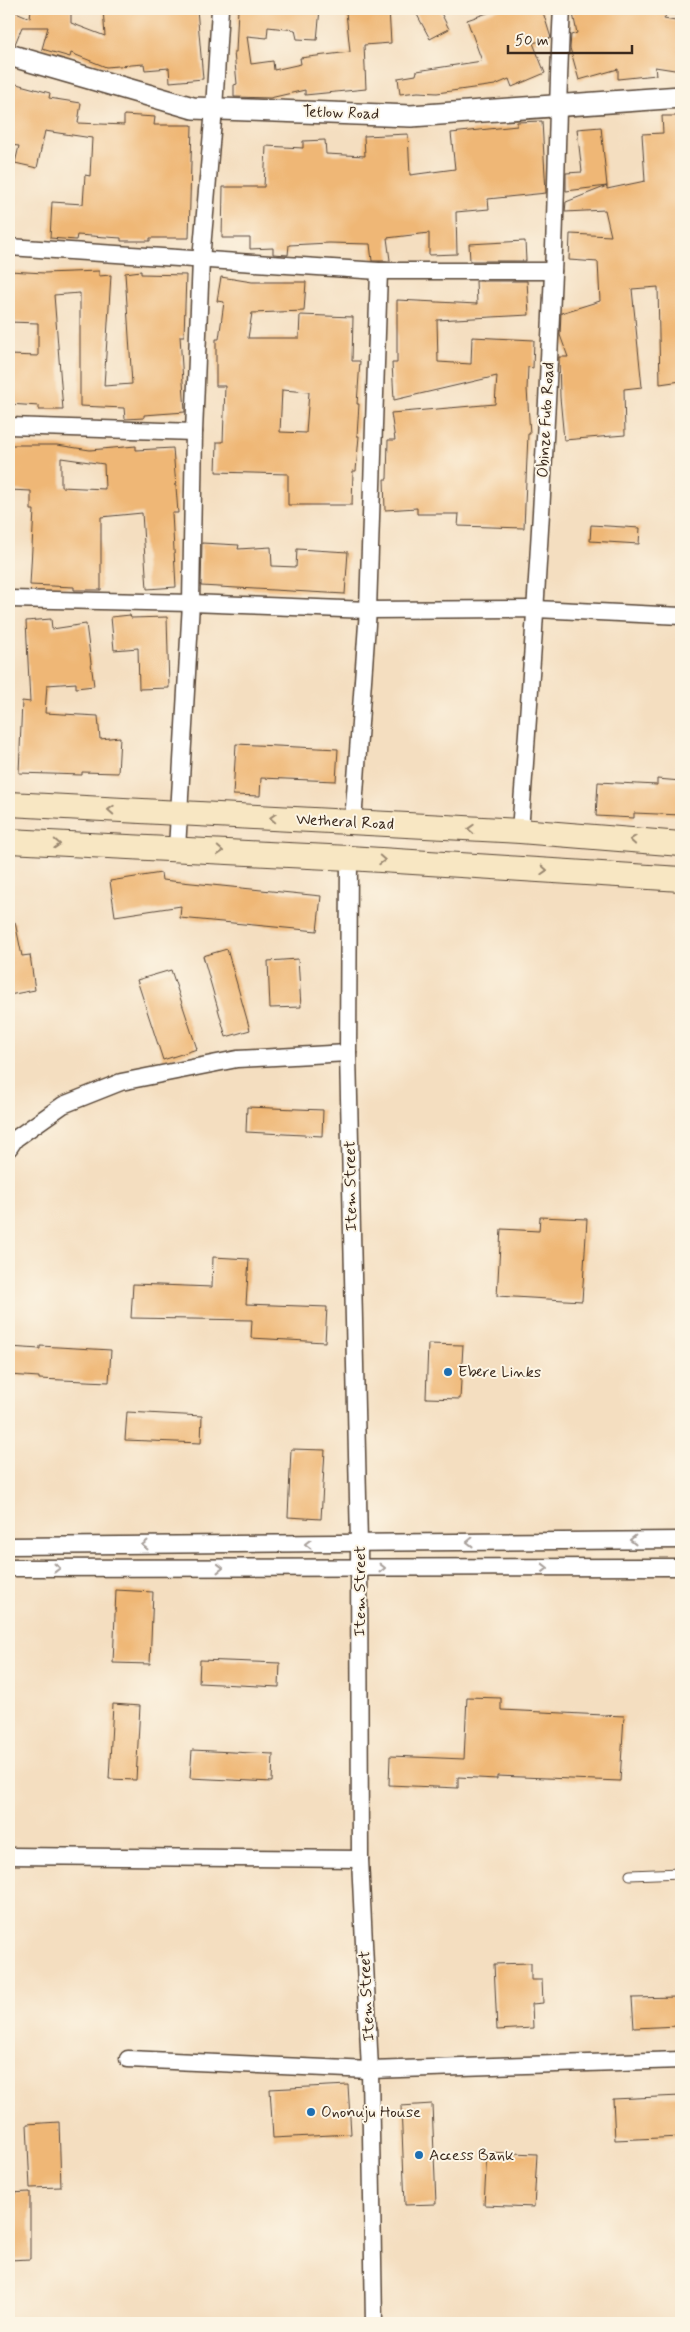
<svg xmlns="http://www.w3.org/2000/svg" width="690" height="2332" font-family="Mynerve,sans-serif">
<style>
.building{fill:#efb776;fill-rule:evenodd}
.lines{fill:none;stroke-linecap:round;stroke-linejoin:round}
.service-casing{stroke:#574536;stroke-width:11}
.minor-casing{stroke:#574536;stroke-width:19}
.tertiary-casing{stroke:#574536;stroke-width:24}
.secondary-casing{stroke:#574536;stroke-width:26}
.service{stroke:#fff;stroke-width:9}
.minor{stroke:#fff;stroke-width:16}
.tertiary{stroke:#fff;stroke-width:21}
.secondary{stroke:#f8e7c3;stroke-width:24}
.oneway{stroke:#9a8870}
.oneway2{stroke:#a79f9a}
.poi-dot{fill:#1f6fb2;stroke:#fcf5e5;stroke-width:2}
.labels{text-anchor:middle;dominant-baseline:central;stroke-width:4;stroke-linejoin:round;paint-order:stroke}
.street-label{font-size:16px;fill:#3b2a1e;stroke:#fcf5e5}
.poi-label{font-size:16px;fill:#3b2a1e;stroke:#fcf5e5;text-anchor:start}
</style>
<rect width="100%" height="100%" fill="#fcf5e5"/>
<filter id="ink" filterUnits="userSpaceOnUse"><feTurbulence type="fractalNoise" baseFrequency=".02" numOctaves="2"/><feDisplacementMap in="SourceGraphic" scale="10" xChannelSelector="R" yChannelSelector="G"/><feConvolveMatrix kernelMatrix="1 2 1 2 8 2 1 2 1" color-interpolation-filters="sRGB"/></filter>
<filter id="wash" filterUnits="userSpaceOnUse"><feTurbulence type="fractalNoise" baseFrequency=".0096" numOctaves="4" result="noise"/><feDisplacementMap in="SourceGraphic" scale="20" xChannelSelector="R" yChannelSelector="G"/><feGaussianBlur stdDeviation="1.12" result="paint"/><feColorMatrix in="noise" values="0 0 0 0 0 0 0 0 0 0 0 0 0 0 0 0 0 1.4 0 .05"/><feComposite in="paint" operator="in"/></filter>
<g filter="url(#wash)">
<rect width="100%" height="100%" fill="#f4dec0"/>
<g id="blocks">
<g class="building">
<path d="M9,9L30,18L31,9H71V23L105,36L103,9H197L203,79L170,82L169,68L145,70L144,64L106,67L71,53L70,57L42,49L48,27H22L15,44L9,43Z"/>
<path d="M238,9H320L317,40L297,39L295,30L268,27L267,38L247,36L251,64L273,61L274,70L301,64L300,58L350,52L346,12L389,9L391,43L364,45L366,89L305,95V90L270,98L234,97V85L237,84L234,52H236Z"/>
<path d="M414,9H439L449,29L430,39Z"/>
<path d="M499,9H542L551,38L533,43L545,73L512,87L509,79L495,85L437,93L418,92L400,94L398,78L416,75L417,71L482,61L467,20Z"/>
<path d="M572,9H669L664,19L681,22V71L655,67L656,75L618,79V69L579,80L570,48L571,35L577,33Z"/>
<path d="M9,82L50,93L49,98L81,103L78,123L124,125V115L155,117L154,125H192L189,238H150V241H121V238L77,235L76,240L50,238L52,202L83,204L85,175L90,176L92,138L45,131L37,168L15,163L19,146L9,145Z"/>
<path d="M662,116H681V381L660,384L658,287L632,289L642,387L624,389L625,435L564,440L560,397L559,357H568L560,335L561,313L600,301L598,262L569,260L570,234L611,236L605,210L565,212L566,202L607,186V189L645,181L642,134L663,133Z"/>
<path d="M542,121L546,193L488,199L489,209L456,212L457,254L429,255V233L387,238L390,260L386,261H372L370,244L329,243L289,245L288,255L273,254V248L250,249V238H222L223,187H264L266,146L303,148V141L325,140L326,154L365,156L364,136L408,134L410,175L455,169L451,133L517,126V122Z"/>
<path d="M601,127L607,186L566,191V173L582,172L577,129Z"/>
<path d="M525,241L526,261H470L469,244Z"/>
<path d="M9,271L44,273L99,271V276L111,275L104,386L132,384L125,273L141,271V274L186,275L184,336H180L185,412L144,415V418L125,419L124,408L80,406V293L54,295L63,410H39V406L9,404V355L38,356V323L9,322Z"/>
<path d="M221,277L252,282H306L304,311L252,313L248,338H299L300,315L353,317L352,361H360L357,404H359L357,436H359L356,471H353L352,505H288V474L216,472L217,442H223L225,386H216V339H219L224,302L217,301ZM282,390L309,392L306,433L280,432Z"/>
<path d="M476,281H527L529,315L437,320L438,362L471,364L472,337L534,340L533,368L528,367L527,389L530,434H528L524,528L458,526L459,514H417V508L385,510L384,479H387L388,440H395L391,413L495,404L497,376L394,400L392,363H397V300L477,304Z"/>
<path d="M9,445H57L90,450L136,446V450L173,448L178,513H172L176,587L147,589L142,513L101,517V590H74V587L30,585L34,510H31V491L9,490ZM61,458L104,464L105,489L61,487Z"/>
<path d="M591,525L640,528L639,544L590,541Z"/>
<path d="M202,543L239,545L238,549L271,547L272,566L296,567L297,549L348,552L345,594L201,586Z"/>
<path d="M130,615L131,618L167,617L169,688L139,689L138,648L114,650L111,617Z"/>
<path d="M51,619L52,629L86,624L94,686L76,688V683L47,685L45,713L98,716L100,739L120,737L118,773L82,772V775L19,773L22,701L30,702L26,621Z"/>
<path d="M236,744L338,749L336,781L261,778L260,796L233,795Z"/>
<path d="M657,779L681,781V815L634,813V818L596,816L598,782L657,785Z"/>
<path d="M161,873L162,880L321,896L317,931L180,918L181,906L115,916L110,881Z"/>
<path d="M9,922H15L22,956L30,955L35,990L9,995Z"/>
<path d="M227,949L250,1030L226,1037L203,956Z"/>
<path d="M298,959L301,1007L270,1008L268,961Z"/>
<path d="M171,970L197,1049L163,1060L137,980Z"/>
<path d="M247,1107L323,1110L322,1136L246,1132Z"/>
<path d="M540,1217L587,1219L582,1301L497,1296L501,1229L539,1231Z"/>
<path d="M213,1257L249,1259L246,1304L327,1307L325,1342L251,1338L252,1320L131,1318L133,1284L212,1287Z"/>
<path d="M428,1344L463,1345L460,1399L426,1398Z"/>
<path d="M40,1346L111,1350L109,1382L39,1379V1377L9,1375V1347L40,1349Z"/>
<path d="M127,1412L202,1416L201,1443L125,1440Z"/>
<path d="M291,1449L325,1450L321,1519L288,1517Z"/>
<path d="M116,1590L153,1592L150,1664L113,1663Z"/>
<path d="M200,1660L280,1663L279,1687L199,1683Z"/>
<path d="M467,1697L501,1698V1710L624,1716L620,1781L497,1776V1779L458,1777V1788L389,1785L390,1756L464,1759Z"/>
<path d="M113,1704L140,1706L136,1780L109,1779Z"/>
<path d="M192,1750L273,1754L272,1782L190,1778Z"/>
<path d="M531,1963V1980H542L543,2003L532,2004L533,2028L497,2030L494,1964Z"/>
<path d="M677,1997L678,2026L634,2028L632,1998Z"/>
<path d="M348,2085L351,2134L273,2138L270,2089Z"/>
<path d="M681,2096V2137L615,2140L613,2099Z"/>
<path d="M432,2104L436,2204L405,2205L401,2106Z"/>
<path d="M59,2122L61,2187L30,2188L27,2124Z"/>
<path d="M487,2152L537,2154L534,2207L484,2205Z"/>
<path d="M30,2192V2259L9,2260V2193Z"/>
</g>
</g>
</g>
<g filter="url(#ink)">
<use href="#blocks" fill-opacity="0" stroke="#574536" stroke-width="1"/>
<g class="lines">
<g class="service-casing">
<path id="service" d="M630,1875L681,1873"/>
</g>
<g class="minor-casing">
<g id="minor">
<path d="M9,247L379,271H553"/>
<path d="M9,426L194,432"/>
<path d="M9,599L191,603L368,610L536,609L681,616"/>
<path d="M353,822L368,610L379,271"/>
<path d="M520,831C534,645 545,460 553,273C557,185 557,97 562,9"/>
<path d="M177,849L191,603L194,432L201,260L214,109L220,9"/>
<path d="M349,858L348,1053L359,1543L360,1859L370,2070L374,2323"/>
<path d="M9,1148L15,1139L63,1105L121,1082L237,1059L348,1053"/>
<path d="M9,1546L681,1540"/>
<path d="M9,1568L681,1567"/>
<path d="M9,1856L360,1859"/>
<path d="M128,2059L370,2070L681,2060"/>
</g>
</g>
<g class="tertiary-casing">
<path id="tertiary" d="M9,55L193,108L411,116L681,97"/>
</g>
<g class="secondary-casing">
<g id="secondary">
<path d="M9,804L520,831L681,844"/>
<path d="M9,841L349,858L681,879"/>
</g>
</g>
<use href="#service" class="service"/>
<use href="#minor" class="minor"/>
<use href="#tertiary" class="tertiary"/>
<use href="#secondary" class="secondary"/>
</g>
<defs><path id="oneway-chevron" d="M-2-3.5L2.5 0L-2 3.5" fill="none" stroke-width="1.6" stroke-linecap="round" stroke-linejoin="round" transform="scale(1.25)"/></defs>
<g class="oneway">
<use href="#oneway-chevron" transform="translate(111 810) rotate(-177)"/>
<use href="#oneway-chevron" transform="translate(273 818) rotate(-177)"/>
<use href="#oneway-chevron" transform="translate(471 829) rotate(-177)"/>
<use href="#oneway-chevron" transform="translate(633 840) rotate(-175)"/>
<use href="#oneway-chevron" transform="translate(57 844) rotate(3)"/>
<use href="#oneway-chevron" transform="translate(220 851) rotate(3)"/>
<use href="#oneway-chevron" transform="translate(382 860) rotate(3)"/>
<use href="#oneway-chevron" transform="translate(544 870) rotate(3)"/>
</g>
<g class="oneway2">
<use href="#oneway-chevron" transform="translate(633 1540) rotate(179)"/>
<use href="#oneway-chevron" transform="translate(470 1542) rotate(179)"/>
<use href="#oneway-chevron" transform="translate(308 1544) rotate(180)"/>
<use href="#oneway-chevron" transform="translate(145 1545) rotate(180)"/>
<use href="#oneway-chevron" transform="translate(57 1568)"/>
<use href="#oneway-chevron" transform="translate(220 1568)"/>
<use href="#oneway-chevron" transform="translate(382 1568)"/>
<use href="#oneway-chevron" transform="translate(545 1568)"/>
</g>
</g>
<g class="poi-dot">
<circle cx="448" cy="1372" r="5"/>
<circle cx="311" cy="2112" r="5"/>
<circle cx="419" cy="2155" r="5"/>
</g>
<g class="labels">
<g class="street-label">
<text transform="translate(341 113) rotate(2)">Tetlow Road</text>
<text transform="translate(546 420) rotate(-87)">Obinze Futo Road</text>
<text transform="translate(345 822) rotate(3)">Wetheral Road</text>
<text transform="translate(351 1186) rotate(-91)">Item Street</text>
<text transform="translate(360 1591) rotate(-90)">Item Street</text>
<text transform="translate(367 1996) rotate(-93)">Item Street</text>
</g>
<g class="poi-label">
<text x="458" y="1372">Ebere Links</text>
<text x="321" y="2112">Ononuju House</text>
<text x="429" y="2155">Access Bank</text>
</g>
</g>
<rect width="690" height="2332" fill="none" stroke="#fcf5e5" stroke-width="30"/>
<path d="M508 45v8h124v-8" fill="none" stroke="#3b2a1e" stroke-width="2.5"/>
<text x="515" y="45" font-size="15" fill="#3b2a1e" stroke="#fcf5e5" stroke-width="4" paint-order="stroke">50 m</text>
</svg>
